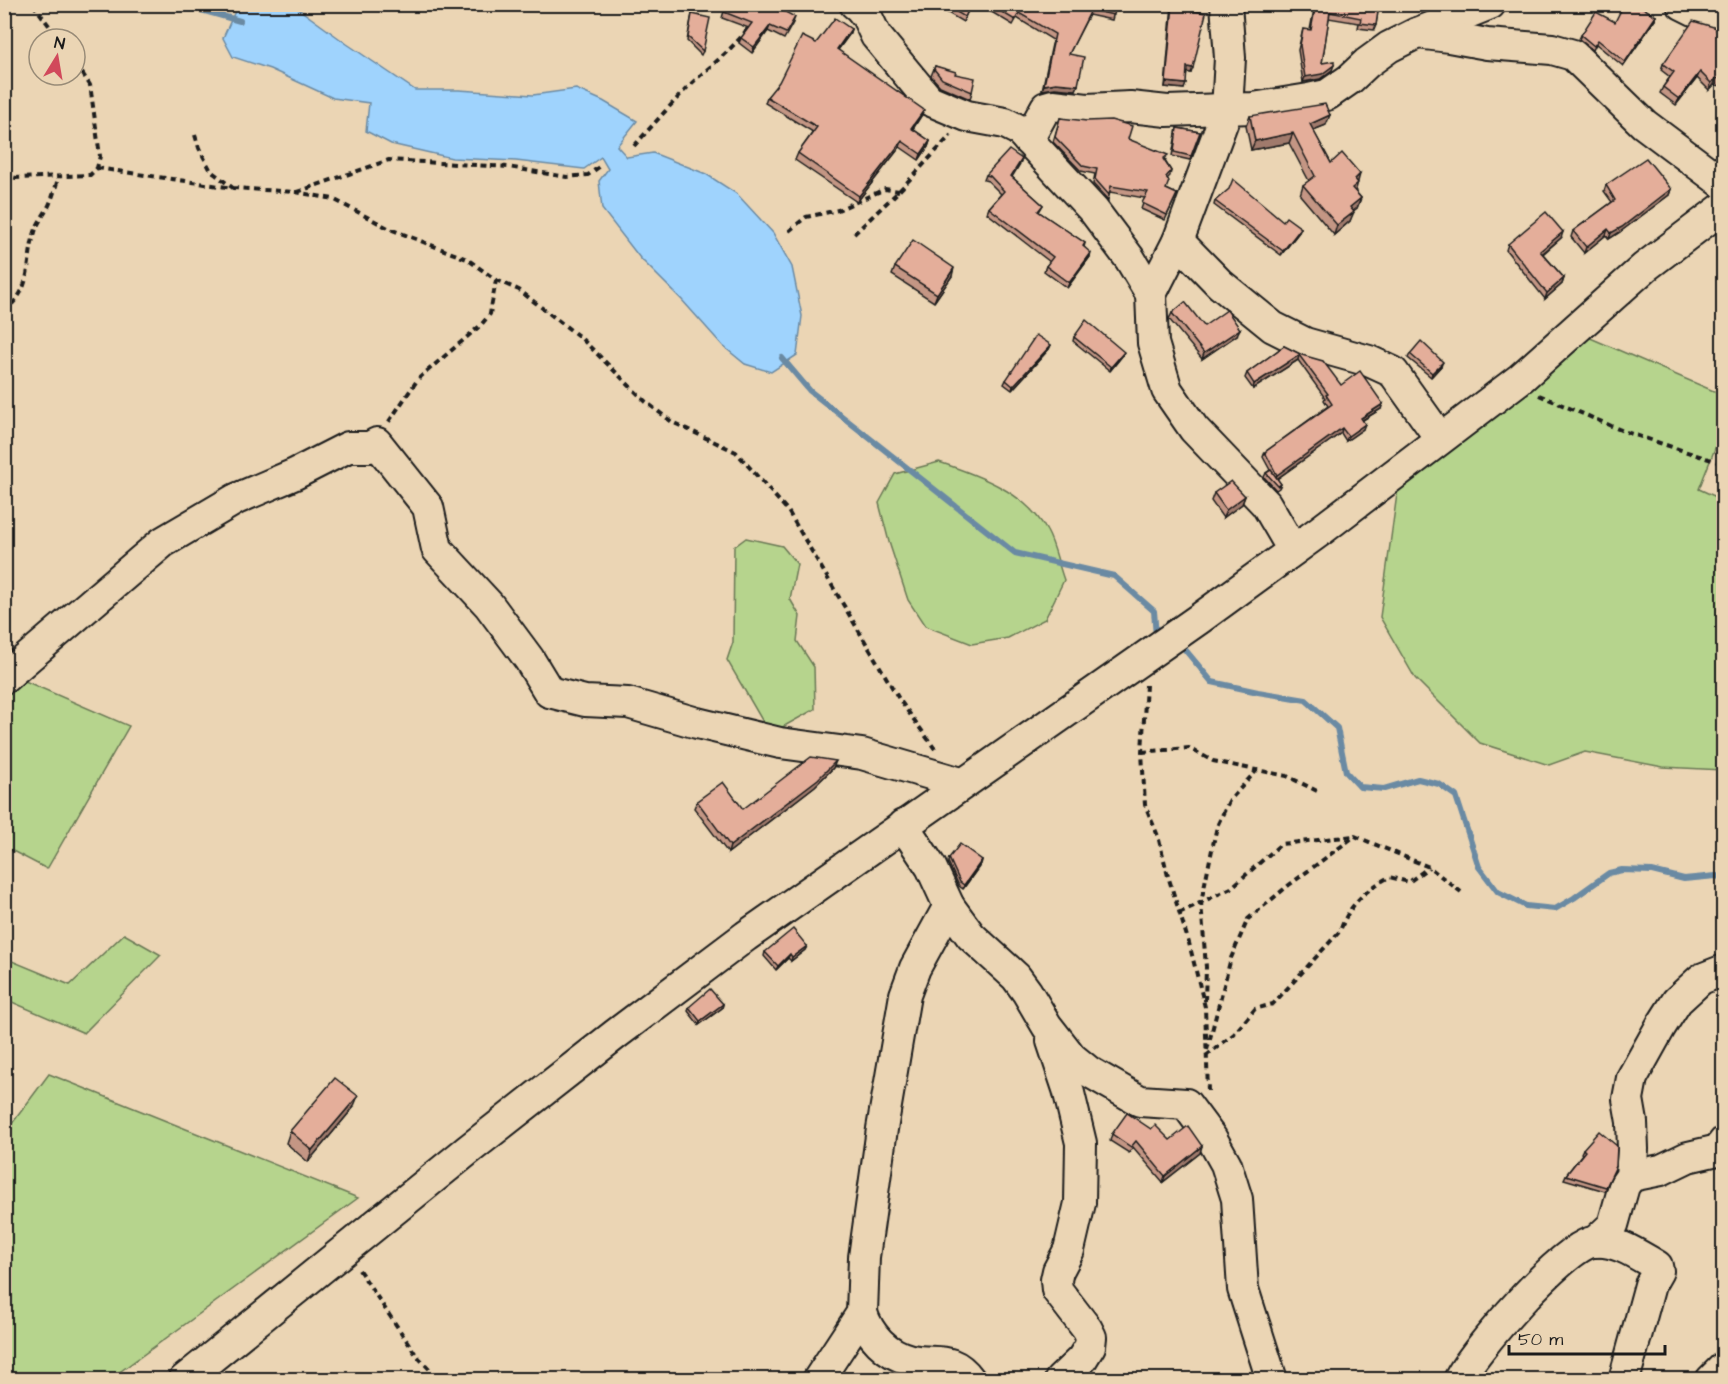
<svg xmlns="http://www.w3.org/2000/svg" width="1728" height="1384" font-family="'Architects Daughter',sans-serif">
<style>
.green{fill:#b6d48d;stroke:#697854;stroke-width:1.5}
.water{fill:#9fd3fd;stroke:#6b8aa3;stroke-width:1.5}
.lines{fill:none;stroke-linecap:round;stroke-linejoin:round}
.stream{stroke:#6b8aa3;stroke-width:6}
.minor-casing{stroke:#1c1c1c;stroke-width:34}
.path{stroke:#1c1c1c;stroke-width:4;stroke-dasharray:6 4.5;stroke-linecap:butt}
.minor{stroke:#ebd5b4;stroke-width:30}
.wall{fill:#c49684;stroke:#1c1c1c;stroke-width:1.5}
.shaded-wall{fill:#a07a6c;stroke:#1c1c1c;stroke-width:1.5}
.building{fill:#e4ae9a;stroke:#1c1c1c;stroke-width:1.5}
</style>
<rect width="100%" height="100%" fill="#ebd5b4"/>
<filter id="ink" filterUnits="userSpaceOnUse"><feTurbulence type="fractalNoise" baseFrequency=".0167" numOctaves="2"/><feDisplacementMap in="SourceGraphic" scale="12" xChannelSelector="R" yChannelSelector="G"/><feConvolveMatrix kernelMatrix="1 2 1 2 8 2 1 2 1" color-interpolation-filters="sRGB"/></filter>
<g filter="url(#ink)">
<g class="green">
<path d="M1581,334L1723,395V428L1699,489L1723,500V770L1663,767L1585,752L1549,765L1480,743L1415,678L1380,617L1401,465Z"/>
<path d="M939,462C978,475 1026,492 1047,531C1055,545 1058,564 1064,580L1045,619L1008,638L972,644L925,626L908,600L889,542L879,503L895,474Z"/>
<path d="M746,538L782,546L797,564L790,599L800,616L797,641L814,667L815,709L770,734L727,660L733,642L734,547Z"/>
<path d="M18,678L129,726L47,869L5,847L4,691Z"/>
<path d="M124,934L161,955L84,1033L5,999V958L70,985Z"/>
<path d="M49,1074L358,1198L110,1379H5V1133Z"/>
</g>
<path class="water" d="M242,5H293L347,44L415,90H459L533,95L576,89L603,101L637,121L617,146L627,157L653,153L706,174L737,194L773,233L792,267L802,316L797,355L771,372L745,364L723,346L682,300L640,258L602,209L599,181L608,169L601,157L584,169L516,161L452,158L391,144L366,131L369,103L333,98L270,69L233,57L223,38L236,9Z"/>
<g class="lines">
<g class="stream">
<path d="M180,4L240,21"/>
<path d="M4,5L8,4"/>
<path d="M782,358L810,391L1015,553L1114,576L1154,611L1156,636"/>
<path d="M1177,647L1182,646L1212,682L1258,692L1306,700L1337,728L1346,772L1360,787L1384,789L1418,779L1439,784L1456,796L1479,867L1498,892L1526,906L1555,909L1574,898L1609,873L1622,870L1652,871L1684,879L1716,876L1724,878"/>
</g>
<g class="minor-casing">
<g id="minor">
<path d="M855,4L859,7L867,17L876,36L929,100L967,116L1005,123L1019,130L1094,211L1130,259L1151,294L1153,343L1167,390L1194,429L1266,504L1293,550"/>
<path d="M1682,4L1696,11L1724,19"/>
<path d="M1420,32L1490,4"/>
<path d="M1028,140L1046,107L1053,105L1087,109L1130,107L1167,111L1253,108L1309,99L1327,95L1350,79L1367,63L1389,47L1417,33L1449,37L1487,44L1552,49L1573,55L1644,124L1724,184"/>
<path d="M1178,241L1220,284L1273,327L1305,343L1369,361L1393,372L1440,438"/>
<path d="M1151,294L1178,241L1227,110L1230,58L1226,4"/>
<path d="M4,678L163,542L236,499L295,474L348,447H370L377,443L428,507L437,549L489,605L529,659L549,692L585,701L628,703L697,723L780,743L862,754L961,783"/>
<path d="M903,825L931,867L949,906L971,936L1016,977L1027,992L1047,1026L1072,1058L1088,1071L1140,1101L1186,1104L1212,1139L1226,1164L1237,1199L1243,1289L1272,1380"/>
<path d="M1052,1041L1068,1089L1081,1143L1080,1203L1069,1250L1058,1271L1056,1280L1057,1290L1087,1329L1091,1337L1090,1346L1082,1359L1060,1380"/>
<path d="M1631,1176L1661,1170L1688,1157L1718,1150L1724,1142"/>
<path d="M1595,1242L1613,1225L1624,1186L1631,1176L1633,1149L1632,1122L1628,1099L1632,1078L1661,1026L1677,1001L1701,979L1724,970"/>
<path d="M862,1313C869,1335 886,1354 911,1360C936,1365 952,1355 970,1380"/>
<path d="M184,1380L468,1150L616,1034L746,936L1199,619L1320,531L1521,378L1645,267L1724,207"/>
<path d="M818,1380L862,1313L864,1257L882,1129L905,995L915,968L949,906"/>
<path d="M1459,1380C1471,1353 1565,1245 1593,1242C1616,1239 1638,1255 1657,1266L1658,1271L1650,1285L1624,1380"/>
<path d="M1711,1380L1724,1367"/>
</g>
</g>
<g class="path">
<path d="M33,4L59,39"/>
<path d="M195,135L199,148L211,171L233,188"/>
<path d="M634,146C653,125 671,104 691,84C711,65 734,49 750,25"/>
<path d="M97,168L233,188L296,192L333,199L390,229L467,259L496,280L490,314L481,325L418,379L388,423"/>
<path d="M4,175L16,178L90,175L97,168L100,156L90,85L75,62"/>
<path d="M297,192L389,160L508,167L567,177L588,175L599,167"/>
<path d="M789,231L806,217L838,210L885,189L899,191"/>
<path d="M854,234L899,191L951,135"/>
<path d="M496,280L519,290L581,338L646,402L672,422L736,452L788,511L899,699L935,749"/>
<path d="M4,311C34,289 25,262 35,232C38,221 46,213 50,203C54,194 56,185 59,176"/>
<path d="M1539,395L1623,431L1724,464"/>
<path d="M1146,685L1142,752L1145,805L1158,836L1168,876L1189,943L1205,1007L1208,1091"/>
<path d="M1142,752L1189,748L1213,761L1256,770"/>
<path d="M1179,913L1231,888L1281,844L1354,836"/>
<path d="M1205,1001L1206,967L1201,902L1217,826L1229,801L1257,770L1287,776L1319,792"/>
<path d="M1207,1050L1231,958L1248,919L1289,885L1355,836L1429,867L1461,892"/>
<path d="M1206,1056L1234,1034L1255,1009L1273,1004L1340,931C1350,903 1365,891 1389,877L1409,882L1429,867"/>
<path d="M359,1270L417,1356L440,1380"/>
</g>
<use href="#minor" class="minor"/>
</g>
<g class="wall">
<path d="M726,4L795,17L793,23L784,39L768,31L752,53L739,43L741,38L749,28L722,18Z"/>
<path d="M942,4H971L963,22L946,12L947,8Z"/>
<path d="M978,4H1116L1112,20L1089,15L1069,54L1078,85L1076,90L1055,88L1042,90L1053,40L1017,18L1013,25Z"/>
<path d="M1172,4H1195L1194,11L1191,73L1187,72L1184,89L1165,87Z"/>
<path d="M1315,4H1379L1376,25L1374,30L1358,28L1359,23L1329,18L1322,63L1332,70L1320,79L1303,82L1298,50L1303,29L1310,30Z"/>
<path d="M1410,4H1430L1428,10L1410,8Z"/>
<path d="M1569,4H1579L1577,9Z"/>
<path d="M692,14L703,51L701,55L687,41Z"/>
<path d="M1656,16L1655,20L1623,66L1596,44L1593,50L1579,39L1581,35L1615,22Z"/>
<path d="M851,29L849,35L838,50L921,116L913,129L930,141L928,147L919,160L900,147L857,202L795,160L798,153L813,132L765,103L767,97L816,43Z"/>
<path d="M1716,30L1724,35V86L1714,85L1709,90L1697,78L1676,105L1660,93L1663,87L1670,77L1661,70L1663,64Z"/>
<path d="M935,66L955,74L972,92L970,99L940,86L931,76Z"/>
<path d="M1250,116L1326,125L1313,130L1331,163L1357,182L1355,191L1361,198L1357,208L1353,211L1350,221L1334,235L1300,195L1303,185L1309,181L1289,143L1251,150L1246,126Z"/>
<path d="M1060,118L1128,139L1166,160L1165,161L1171,171L1170,176L1167,179L1166,189L1177,194L1165,220L1141,209L1145,198L1110,192L1108,200L1093,184L1095,174L1081,171L1053,142Z"/>
<path d="M1177,128L1200,132L1190,160L1172,156Z"/>
<path d="M1022,159L1020,164L1012,177L1043,205L1039,212L1085,243L1084,247L1090,257L1067,288L1044,271L1046,266L1050,262L987,213L989,208L1001,194L988,181L984,180L986,175Z"/>
<path d="M1606,185L1671,189L1669,195L1620,232L1609,239L1606,235L1584,253L1571,237L1573,231L1612,202L1604,191Z"/>
<path d="M1215,201L1283,221L1301,228L1299,232L1281,255L1214,205Z"/>
<path d="M1561,238L1543,254L1564,278L1562,284L1545,299L1506,250L1508,244Z"/>
<path d="M895,267L952,276L934,302L892,275Z"/>
<path d="M1172,313L1204,326L1237,335L1202,359L1169,319Z"/>
<path d="M1074,337L1122,356L1110,371L1073,341Z"/>
<path d="M1051,345L1049,349L1012,390L1004,384L1006,380Z"/>
<path d="M1284,346L1302,355L1341,385L1381,409L1363,420V429L1346,441L1341,433L1277,479L1281,484L1279,488L1276,490L1264,477L1266,473L1270,470L1263,457L1265,452L1328,406L1324,400L1325,398L1298,360L1253,389L1245,378L1247,373Z"/>
<path d="M1410,354L1441,366L1431,377L1408,358Z"/>
<path d="M1214,493L1245,496L1242,504L1223,518L1211,501Z"/>
<path d="M833,768L815,786L728,853L694,808L697,801L743,809Z"/>
<path d="M949,858L982,860L981,864L963,889L959,886L948,862Z"/>
<path d="M807,946L805,950L791,961L788,958L776,970L764,956L765,952Z"/>
<path d="M723,1004L722,1008L699,1025L688,1011L689,1007Z"/>
<path d="M353,1108L308,1162L286,1143L290,1131Z"/>
<path d="M1151,1129L1170,1140L1200,1153L1163,1182L1133,1147L1129,1153L1110,1141L1112,1134Z"/>
<path d="M1583,1149L1616,1166L1605,1191L1564,1179L1566,1175L1582,1154L1581,1153Z"/>
</g>
<g class="shaded-wall">
<path d="M1656,16L1655,20L1623,66L1625,62Z"/>
<path d="M770,26L768,31L752,53L754,47Z"/>
<path d="M851,29L849,35L834,55L837,49Z"/>
<path d="M1334,65L1332,70L1320,79L1303,82L1305,77Z"/>
<path d="M1187,67L1193,68L1191,73L1185,72Z"/>
<path d="M1700,72L1697,78L1676,105L1679,99Z"/>
<path d="M1716,78L1714,85L1709,90L1711,83Z"/>
<path d="M1166,82L1186,84L1184,89L1165,87Z"/>
<path d="M1056,83L1078,85L1076,90L1055,88L1042,90L1044,85Z"/>
<path d="M924,110L921,116L909,134L911,128Z"/>
<path d="M1330,115L1326,125L1306,133L1310,124Z"/>
<path d="M1293,133L1289,143L1251,150L1255,141Z"/>
<path d="M902,141L900,147L857,202L859,196Z"/>
<path d="M930,141L928,147L919,160L921,154Z"/>
<path d="M1360,174L1355,193L1348,197L1355,179Z"/>
<path d="M1671,189L1669,195L1620,232L1609,239L1611,233Z"/>
<path d="M1361,198L1357,208L1346,217L1350,207Z"/>
<path d="M1354,212L1350,221L1334,235L1337,225Z"/>
<path d="M1301,228L1299,232L1281,255L1283,251Z"/>
<path d="M1608,229L1606,235L1584,253L1586,247Z"/>
<path d="M1563,232L1561,238L1538,257L1540,251Z"/>
<path d="M1091,253L1090,257L1067,288L1069,283Z"/>
<path d="M954,268L952,276L934,302L937,294Z"/>
<path d="M1564,278L1562,284L1545,299L1547,293Z"/>
<path d="M1240,329L1237,335L1202,359L1204,353Z"/>
<path d="M1051,345L1049,349L1012,390L1013,386Z"/>
<path d="M1124,352L1122,356L1110,371L1111,367Z"/>
<path d="M1299,355L1298,360L1253,389L1254,384Z"/>
<path d="M1443,362L1441,366L1431,377L1432,373Z"/>
<path d="M1383,404L1381,409L1359,422L1361,418Z"/>
<path d="M1365,424L1363,429L1346,441L1348,436Z"/>
<path d="M1342,428L1341,433L1275,480L1277,475Z"/>
<path d="M1245,496L1242,504L1223,518L1226,510Z"/>
<path d="M836,761L833,768L815,786L728,853L730,846Z"/>
<path d="M982,860L981,864L963,889L964,885Z"/>
<path d="M807,946L805,950L791,961L792,957Z"/>
<path d="M790,954L788,958L776,970L778,966Z"/>
<path d="M723,1004L722,1008L699,1025L700,1021Z"/>
<path d="M358,1096L353,1108L308,1162L312,1150Z"/>
<path d="M1202,1146L1200,1153L1163,1182L1165,1176Z"/>
</g>
<g class="building">
<path d="M726,4H770L795,17L786,33L770,26L754,47L741,38L752,23L724,12Z"/>
<path d="M949,4H971L965,17L948,7Z"/>
<path d="M988,4H1116L1114,15L1091,10L1069,54L1084,57L1078,85L1056,83L1044,85L1055,34L1019,13L1015,20Z"/>
<path d="M1173,4H1195L1194,11L1206,13L1193,68L1187,67L1186,84L1166,82Z"/>
<path d="M1316,4H1379L1376,25L1360,23L1361,18L1330,12L1322,63L1334,61V65L1322,74L1305,77L1300,45L1303,29L1311,30Z"/>
<path d="M1624,4H1637L1656,16L1625,62L1598,40L1594,46L1581,35L1596,12L1615,22Z"/>
<path d="M692,14L710,18L703,51L688,37Z"/>
<path d="M835,18L851,29L837,49L924,110L911,128L930,141L921,154L902,141L859,196L798,153L817,127L767,97L779,82L802,36L816,43Z"/>
<path d="M1693,21L1717,28L1716,30L1724,35V80L1716,78L1711,83L1700,72L1679,99L1663,87L1674,72L1663,64Z"/>
<path d="M935,66L956,72L955,74L975,78L972,92L942,79L934,69Z"/>
<path d="M1325,104L1330,115L1310,124L1331,163L1342,153L1360,174L1355,179L1358,183L1352,188L1361,198L1350,207L1354,212L1337,225L1303,185L1315,176L1293,133L1255,141L1250,116Z"/>
<path d="M1060,118L1087,121L1111,120L1132,126L1128,139L1168,155L1163,159L1171,171L1166,177L1169,181L1166,189L1177,194L1167,215L1142,203L1148,192L1111,186L1109,195L1095,179L1097,169L1083,166L1055,137Z"/>
<path d="M1177,128L1200,132L1191,156L1174,152Z"/>
<path d="M1009,150L1022,159L1011,176L1043,205L1038,211L1085,243L1083,246L1091,253L1069,283L1046,266L1053,257L989,208L1004,191L990,176L986,175Z"/>
<path d="M1646,158L1671,189L1622,227L1611,233L1608,229L1586,247L1573,231L1615,200L1606,185Z"/>
<path d="M1233,179L1283,221L1286,217L1301,228L1283,251L1215,201L1229,189Z"/>
<path d="M1546,212L1563,232L1540,251L1564,278L1547,293L1508,244Z"/>
<path d="M913,240L954,268L937,294L895,267Z"/>
<path d="M1185,302L1204,326L1227,310L1240,329L1204,353L1172,313Z"/>
<path d="M1086,320L1124,352L1111,367L1074,337Z"/>
<path d="M1036,335L1051,345L1013,386L1006,380Z"/>
<path d="M1421,341L1443,362L1432,373L1410,354Z"/>
<path d="M1284,346L1302,355L1323,361L1341,385L1360,371L1383,404L1361,418L1365,424L1348,436L1342,428L1277,475L1265,452L1332,404L1326,395L1328,394L1299,355L1254,384L1247,373Z"/>
<path d="M1271,470L1281,484L1278,486L1266,473Z"/>
<path d="M1231,481L1245,496L1226,510L1214,493Z"/>
<path d="M811,757L836,761L818,779L730,846L697,801L723,782L743,809Z"/>
<path d="M960,844L982,860L964,885L960,882L949,858Z"/>
<path d="M793,929L807,946L792,957L790,954L778,966L765,952Z"/>
<path d="M710,989L723,1004L700,1021L689,1007Z"/>
<path d="M335,1078L358,1096L312,1150L290,1131Z"/>
<path d="M1127,1113L1151,1129L1155,1125L1170,1140L1188,1126L1202,1146L1165,1176L1136,1141L1131,1147L1112,1134Z"/>
<path d="M1599,1131L1617,1146L1616,1166L1606,1187L1566,1175L1585,1151L1583,1149Z"/>
</g>
</g>
<rect width="1728" height="1384" fill="none" stroke="#ebd5b4" stroke-width="24"/>
<rect x="12" y="12" width="1704" height="1360" fill="none" stroke="#1c1c1c" stroke-width="2" filter="url(#ink)"/>
<g transform="translate(57 57) rotate(11)"><circle r="28" fill="#ebd5b4" stroke="#988b77" stroke-width="1.5"/>
<path d="M0-4.5L10 22L0 15L-10 22Z" fill="#d1495b"/>
<text y="-9" font-size="16" font-weight="bold" text-anchor="middle" fill="#1c1c1c">N</text>
</g>
<path d="M1509 1345v9h156v-9" fill="none" stroke="#1c1c1c" stroke-width="3"/>
<text x="1518" y="1345" font-size="18" fill="#1c1c1c" stroke="#ebd5b4" stroke-width="4.5" paint-order="stroke">50 m</text>
</svg>
